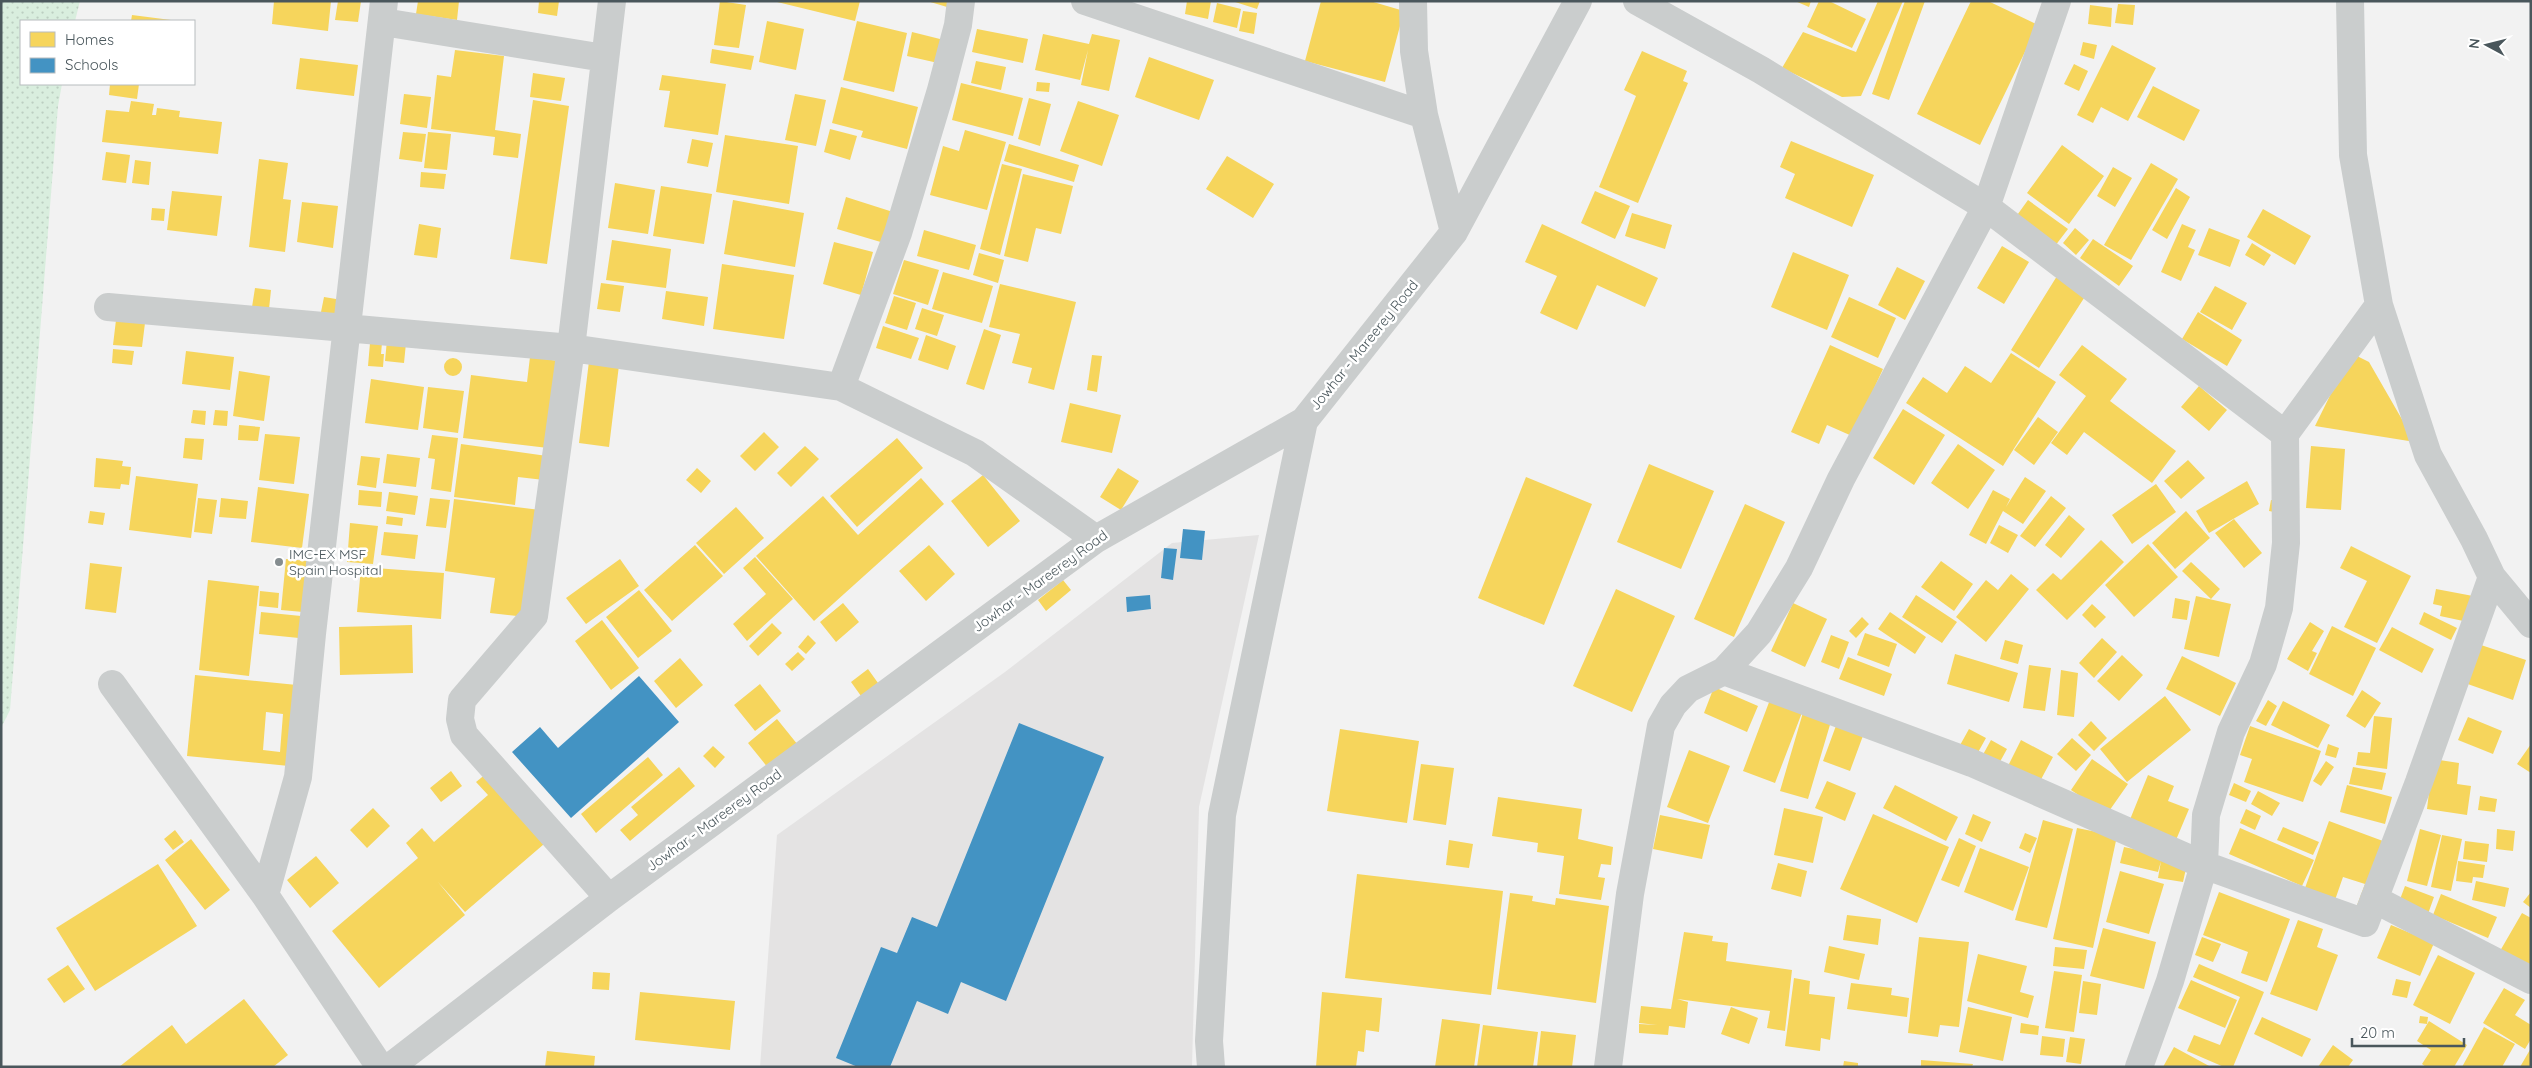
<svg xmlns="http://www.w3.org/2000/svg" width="2532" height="1068" font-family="Quicksand,sans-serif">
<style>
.education{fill:#e4e3e3}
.grass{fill:url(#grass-dots)}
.homes{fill:#f6d55c;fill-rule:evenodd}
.schools{fill:#4393c3}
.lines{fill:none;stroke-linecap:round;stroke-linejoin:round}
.minor{stroke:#cacdcd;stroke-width:28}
.poi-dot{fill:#858d90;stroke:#fff;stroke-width:2}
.labels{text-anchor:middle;stroke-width:5;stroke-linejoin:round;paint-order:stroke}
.street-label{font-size:14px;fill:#4a575c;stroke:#fff}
.poi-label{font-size:14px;fill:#4a575c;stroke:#fff;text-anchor:start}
</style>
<defs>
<pattern id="grass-dots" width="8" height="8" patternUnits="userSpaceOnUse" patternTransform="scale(1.25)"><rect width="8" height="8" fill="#d9eede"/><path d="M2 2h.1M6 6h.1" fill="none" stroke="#bccec1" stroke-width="1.8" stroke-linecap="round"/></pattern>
</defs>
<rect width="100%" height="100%" fill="#f2f2f2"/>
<path class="education" d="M1259 535 1199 807 1192 1067H760L777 835 1005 672 1172 543Z"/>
<path class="grass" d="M1 1H80L75 21H21V84H62L58 106 10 710 1 728Z"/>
<path class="homes" d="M274 1H331L328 31 272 24Z
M338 1H361L358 22 335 20Z
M418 1H459L457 20 416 14Z
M539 1H559L557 16 538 13Z
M720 1 746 5 739 48 714 45Z
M773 1H860L855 21Z
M927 1H948L947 7Z
M1187 1H1211L1208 19 1185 14Z
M1232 1H1260L1257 9Z
M1321 1H1370L1404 11 1385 82 1305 61Z
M1795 1H1811L1809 7Z
M1819 1H1829L1866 19 1852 48 1807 27Z
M1878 1H1903L1861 96 1842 97 1782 68 1803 32 1856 52Z
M1905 1H1925L1889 100 1872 94Z
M1971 1H1988L2038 25 1980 145 1917 114Z
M1217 3 1241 9 1237 28 1213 22Z
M2118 4 2135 5 2133 25 2115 23Z
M2090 5 2112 8 2111 27 2088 24Z
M1243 11 1257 13 1254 34 1239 31Z
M132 15 171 20V21H131Z
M767 21 804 29 796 70 759 62Z
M857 21 907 33 894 92 843 80Z
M977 29 1028 39 1023 63 972 52Z
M912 32 944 40 938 63 907 56Z
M1043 34 1089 44 1092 34 1120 40 1109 91 1081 85 1088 50 1080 80 1035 70Z
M2083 42 2097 45 2094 59 2080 55Z
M2112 45 2156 68 2128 121 2101 107 2093 123 2077 115Z
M712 49 754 56 751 70 710 63Z
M455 50 504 56 495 130 521 134 518 158 493 155 495 137 431 129 437 75 451 77Z
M1642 51 1687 71 1683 81 1688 83 1638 203 1599 187 1636 96 1624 90Z
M1149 57 1214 80 1199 120 1135 97Z
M300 58 358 65 354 96 296 89Z
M976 61 1006 67 1001 90 971 83Z
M2074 64 2088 71 2079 91 2064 84Z
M533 73 565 78 561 101 530 97Z
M662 75 726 84 718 135 664 127 670 91 659 90Z
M1037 82 1050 83 1049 92 1036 91Z
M961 83 1023 98 1013 136 952 120Z
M110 84H139L137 99 109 95Z
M2153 86 2200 110 2184 141 2137 117Z
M841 87 918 107 907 149 861 137 863 131 832 123Z
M404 94 431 97 427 128 400 124Z
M795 94 826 100 816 146 785 140Z
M1029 98 1051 104 1040 146 1018 139Z
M533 100 569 106 547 264 510 259Z
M131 101 154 104 152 115H156L157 108 180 111 179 117 222 122 218 154 102 142 106 110 129 112Z
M1078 101 1119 115 1102 166 1060 151Z
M830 129 857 136 850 160 824 152Z
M965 130 1006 142 987 210 930 195 943 146 959 151Z
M403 132 426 134 422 162 399 159Z
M428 132 451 134 447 170 424 168Z
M725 135 798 146 789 204 716 192Z
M692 139 713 143 708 167 687 163Z
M1791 141 1874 175 1852 227 1785 198 1795 174 1780 167Z
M1009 144 1079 165 1074 182 1004 161Z
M2062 145 2104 176 2069 224 2027 193Z
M106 152 130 155 126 183 102 180Z
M1227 156 1274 184 1253 218 1206 189Z
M259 159 288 163 283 199 291 200 285 252 249 247Z
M135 160 151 162 149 185 132 183Z
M2151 163 2178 179 2131 260 2104 245Z
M1002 164 1022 169 1000 255 980 249Z
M2113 167 2132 178 2115 207 2097 196Z
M421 172 446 174 444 189 420 187Z
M1023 174 1073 186 1061 234 1036 228 1028 262 1004 256Z
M615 183 655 190 648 234 608 228Z
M661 186 712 194 704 244 653 236Z
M2176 188 2190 197 2167 239 2152 230Z
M172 191 222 196 217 236 167 230Z
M1595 191 1630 206 1615 239 1581 223Z
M846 197 893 212 884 243 837 229Z
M733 200 804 213 795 267 724 254Z
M2028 200 2068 229 2055 246 2015 218Z
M302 202 338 206 333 248 297 242Z
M152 208 165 209 164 221 151 220Z
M2263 209 2311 236 2295 265 2247 237Z
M1632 213 1672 225 1665 249 1625 236Z
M419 224 441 228 437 258 414 255Z
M1542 224 1658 278 1645 307 1597 285 1577 330 1540 313 1557 276 1525 262Z
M2182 224 2196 230 2188 247 2195 250 2181 281 2161 272Z
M2075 228 2089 240 2076 255 2063 243Z
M2209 228 2240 240 2230 267 2198 255Z
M924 230 976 245 969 270 917 256Z
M2093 239 2133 266 2119 286 2080 258Z
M612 240 671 249 666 288 606 280Z
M834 242 873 252 861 295 823 284Z
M2252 243 2271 255 2264 266 2245 255Z
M2002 246 2029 262 2004 304 1977 288Z
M1793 252 1849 275 1827 330 1771 307Z
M979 253 1004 260 998 283 973 275Z
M904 260 939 270 928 305 893 294Z
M722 264 794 275 784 339 713 329Z
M1897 267 1925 281 1905 320 1878 305Z
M943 272 993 286 982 323 932 309Z
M2057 276 2086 295 2039 368 2011 350Z
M601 283 624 286 620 312 597 309Z
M1000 284 1076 302 1054 390 1028 383 1032 368 1012 363 1020 334 989 327Z
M2215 286 2247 303 2232 330 2200 312Z
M255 288 271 290 269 309 252 307Z
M666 291 708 297 704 326 662 319Z
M894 296 916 303 907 330 885 323Z
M324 297 342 300 340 315 321 312Z
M1849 297 1896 318 1878 358 1831 337Z
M922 308 944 315 937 336 915 329Z
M2198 312 2242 340 2227 366 2182 339Z
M116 320 145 323 142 347 113 345Z
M883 326 919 338 911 359 876 348Z
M984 329 1001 335 984 390 966 384Z
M926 335 956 346 948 370 918 360Z
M387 340 406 343 404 363 385 361Z
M370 343H382L381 354H384L383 367 368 366Z
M1830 345 1883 369 1852 436 1827 425 1819 444 1791 432Z
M2082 345 2127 379 2110 401 2176 451 2152 483 2084 432 2067 455 2051 443 2086 396 2059 375Z
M113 349 134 351 132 365 112 363Z
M186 351 234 357 230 390 182 384Z
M590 353 620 357 609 447 579 443Z
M2011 353 2056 382 2003 466 1906 403 1923 377 1947 393 1965 366 1991 383Z
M2351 353 2369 362 2415 442 2315 426Z
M1092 355 1102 356 1097 392 1087 390Z
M530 357 559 361 548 448 463 438 471 375 527 382Z
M444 367a9 9 0 1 1 18 0a9 9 0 1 1-18 0Z
M239 371 270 376 264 421 233 416Z
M371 379 424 387 418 430 365 423Z
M2199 386 2227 410 2209 431 2181 407Z
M428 387 464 391 458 433 423 428Z
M1070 403 1121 415 1112 453 1061 442Z
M1903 409 1945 435 1914 485 1873 458Z
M193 410 206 411 205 425 191 423Z
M215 410 228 411 227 426 213 425Z
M2038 417 2058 432 2034 465 2014 450Z
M239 425 260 427 258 441 238 440Z
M764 432 779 447 755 471 740 456Z
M265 434 300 437 294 484 259 480Z
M432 435 458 438 451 492 431 489 435 459 428 458Z
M185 438 204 439 202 460 183 458Z
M897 438 923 468 857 527 830 496Z
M461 444 547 456 544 480 518 477 515 505 454 497Z
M1958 444 1995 470 1968 509 1931 483Z
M805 446 819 459 791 487 777 473Z
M2311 446 2345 449 2341 510 2306 508Z
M387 454 420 458 416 487 383 483Z
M361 456 380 458 376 488 357 485Z
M96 458 123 461 122 466 131 467 129 485 121 484 120 489 94 487Z
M2188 460 2205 478 2181 499 2164 481Z
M1649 464 1714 491 1681 569 1617 542Z
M697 468 711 481 701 493 686 480Z
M1118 468 1139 481 1121 510 1100 497Z
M983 475 1020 521 988 547 951 501Z
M136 476 198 484 191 538 129 530Z
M1526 477 1592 504 1544 625 1478 598Z
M2025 477 2046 491 2023 524 2003 511 1986 544 1969 535 1993 490 2010 499 2006 507Z
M921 478 944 504 814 621 756 556 823 496 858 535Z
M2247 481 2259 504 2209 533 2196 511Z
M2156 484 2176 512 2132 544 2112 515Z
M258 487 309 494 302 548 251 542Z
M359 490 382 492 381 507 358 505Z
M389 492 418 496 415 515 386 511Z
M2051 496 2066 508 2035 547 2020 536Z
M198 498 217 500 212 534 194 532Z
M221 498 248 501 246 519 219 517Z
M430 498 450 500 446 528 426 526Z
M454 499 540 510 526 617 490 613 495 578 445 571Z
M2271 500 2281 501 2279 513 2269 511Z
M1745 504 1785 522 1734 637 1694 619Z
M736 507 764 538 724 574 696 543Z
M90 511 105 513 103 525 88 523Z
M2186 511 2210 538 2175 569 2152 543Z
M2069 515 2085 529 2061 558 2045 545Z
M387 516 403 518 402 526 386 524Z
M2234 519 2262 553 2244 568 2215 533Z
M350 523 378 526 373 564 347 562Z
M1999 525 2018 535 2008 553 1990 543Z
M384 532 418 535 415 559 381 555Z
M2101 540 2124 562 2067 620 2036 590 2053 573 2061 580Z
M2148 544 2178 577 2134 617 2105 585Z
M695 545 723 576 672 621 644 590Z
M929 545 955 574 926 601 899 571Z
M2351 546 2411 576 2377 643 2344 627 2367 581 2340 568Z
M755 557 793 599 747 641 733 624 766 594 743 568Z
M286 559 308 561 303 612 281 610Z
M620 559 639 586 586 624 566 598Z
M1941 561 1973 584 1954 611 1921 587Z
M2191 562 2220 589 2211 599 2182 571Z
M90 563 122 567 116 613 85 609Z
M361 567 444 573 441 619 357 612Z
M2011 574 2029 589 1986 642 1956 617 1986 580 1998 590Z
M208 580 259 586 249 676 199 670Z
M1063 580 1071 590 1046 611 1038 600Z
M1616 589 1675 616 1632 712 1573 686Z
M2436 589 2473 596 2468 622 2440 616 2442 606 2433 604Z
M639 590 672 631 638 658 606 617Z
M260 591 279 593 278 608 259 606Z
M1916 595 1957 622 1942 643 1902 617Z
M2196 596 2231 604 2219 657 2184 649Z
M2175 598 2190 601 2187 620 2172 618Z
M843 603 859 622 836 642 820 622Z
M1793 603 1827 619 1805 667 1771 651Z
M2092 604 2106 617 2095 628 2082 615Z
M261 612 301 616 299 638 259 634Z
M1890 612 1926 637 1915 654 1878 629Z
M2424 612 2457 628 2451 640 2419 624Z
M1862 617 1869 624 1856 638 1849 631Z
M602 620 639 668 611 690 575 641Z
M2310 622 2324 631 2312 651 2317 653 2308 671 2287 659Z
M772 623 782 633 758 656 749 646Z
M412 625 413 673 340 675 339 627Z
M2332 626 2376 648 2353 696 2309 674Z
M2392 627 2434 649 2422 673 2379 650Z
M1865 633 1897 644 1889 667 1857 655Z
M808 635 816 643 806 654 798 647Z
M1831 635 1849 642 1839 669 1821 662Z
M2102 638 2117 652 2094 678 2079 663Z
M2005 640 2023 645 2018 664 2000 659Z
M2475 643 2526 660 2513 700 2462 682Z
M798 652 805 659 792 671 785 664Z
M1955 654 2018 673 2009 702 1947 684Z
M2122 655 2143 675 2119 701 2097 681Z
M2182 656 2236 683 2220 716 2166 689Z
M1848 657 1892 674 1884 696 1839 679Z
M680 658 703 685 676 708 654 681Z
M2029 665 2051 668 2045 711 2023 708Z
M868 669 883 690 866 703 851 682Z
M2061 670 2078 673 2074 717 2057 715Z
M195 675 297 685 289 766 187 756ZM266 712 283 714 280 752 263 750Z
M760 684 781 711 755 731 734 705Z
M1714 687 1758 706 1747 732 1704 713Z
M2362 690 2381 703 2365 728 2346 716Z
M2165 696 2191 730 2127 782 2100 749Z
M1771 697 1803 710 1775 783 1743 771Z
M2268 700 2277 706 2266 726 2256 721Z
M2283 701 2330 725 2318 748 2271 725Z
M1804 709 1832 718 1808 799 1780 791Z
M2374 716 2392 718 2387 769 2356 765 2358 752 2370 753Z
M2468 717 2502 731 2493 754 2458 740Z
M777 719 802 750 773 774 748 743Z
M2091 721 2107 738 2094 751 2078 735Z
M1837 723 1864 733 1850 771 1823 761Z
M2250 726 2321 751 2303 802 2244 782 2252 759 2240 755Z
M1340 729 1419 741 1407 823 1327 811Z
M1969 729 1986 738 1976 756 1959 747Z
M2072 738 2091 755 2076 771 2057 754Z
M1991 740 2007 749 1996 769 1980 760Z
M2021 740 2053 757 2038 785 2007 768Z
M2328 744 2339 748 2336 758 2325 755Z
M2531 744V773L2517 764Z
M713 746 725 757 715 768 703 756Z
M1689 750 1730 766 1708 823 1667 807Z
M648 757 663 775 596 833 581 814Z
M2092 759 2128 784 2107 814 2071 790Z
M2433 759 2459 763 2457 784 2471 786 2467 815 2427 809Z
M2326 761 2334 767 2321 786 2313 781Z
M1421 764 1454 768 1446 825 1413 820Z
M679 767 695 786 630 841 620 830 638 815 631 807Z
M2353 767 2386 773 2382 790 2349 784Z
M492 769 551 838 465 912 438 882 465 915 379 988 332 931 418 858 406 843 422 828 434 842 488 795 476 782Z
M451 771 462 786 441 802 430 788Z
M2148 775 2174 786 2168 801 2189 809 2176 840 2129 822Z
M1827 781 1856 793 1845 821 1815 808Z
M2234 783 2251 791 2246 802 2229 795Z
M1895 785 1958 817 1946 841 1883 808Z
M2347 785 2392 797 2385 824 2340 812Z
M2258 791 2280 803 2272 816 2251 804Z
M2480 796 2497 799 2495 812 2478 810Z
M1498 797 1582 809 1578 839 1613 847 1611 865 1601 864 1598 877 1605 878 1601 900 1559 894 1564 856 1537 852 1538 843 1492 836Z
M373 808 390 826 367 848 350 830Z
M1784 808 1823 817 1813 863 1774 855Z
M2246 809 2261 816 2255 830 2240 823Z
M1873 814 1949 847 1917 923 1840 889Z
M1973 814 1991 822 1982 842 1965 834Z
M1660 815 1710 825 1702 859 1653 849Z
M2043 820 2073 829 2047 928 2015 920Z
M2329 821 2391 844 2356 908 2365 884 2343 877 2335 900 2305 888Z
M2283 827 2319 842 2313 855 2277 840Z
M2077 828 2117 836 2093 948 2053 939Z
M2240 828 2314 860 2302 886 2229 854Z
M2420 829 2441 835 2427 886 2407 881Z
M2497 829 2515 831 2513 851 2496 849Z
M175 830 184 842 173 850 164 839Z
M2025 833 2037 838 2030 853 2019 848Z
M2442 835 2462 839 2451 891 2431 887Z
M1959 838 1976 846 1959 887 1941 880Z
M191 839 230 890 205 910 165 860Z
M1449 840 1473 844 1469 868 1446 865Z
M2465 841 2489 844 2487 862 2463 859Z
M2124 847 2162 855 2187 864 2183 882 2158 878 2161 861 2158 872 2120 863Z
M1980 848 2029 867 2013 911 1964 892Z
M316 856 339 883 310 908 287 880Z
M2458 861 2485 865 2483 878 2473 877 2472 883 2456 881Z
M1778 863 1807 871 1801 897 1771 889Z
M158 864 197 926 95 991 56 928Z
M2120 871 2164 884 2149 934 2106 922Z
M1357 874 1503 891 1491 995 1345 978Z
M2476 881 2509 888 2505 907 2472 900Z
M2405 886 2434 897 2428 914 2399 902Z
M2219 892 2290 919 2267 982 2241 973 2248 952 2203 935Z
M2531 892V908L2523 902Z
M1510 893 1533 896 1532 901 1555 905 1556 898 1609 906 1596 1003 1497 989Z
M2441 894 2497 917 2488 938 2433 915Z
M2522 913 2531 918V969L2500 951Z
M1847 915 1881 919 1878 945 1843 940Z
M2298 920 2323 929 2317 947 2338 955 2317 1011 2270 994Z
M2391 925 2434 943 2420 976 2377 958Z
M2103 928 2156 942 2144 989 2090 976Z
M1684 932 1713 936 1712 941 1728 943 1726 961 1792 970 1785 1031 1767 1028 1770 1011 1677 999 1688 1002 1685 1028 1669 1026 1668 1035 1639 1033V1024L1657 1025 1639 1023 1641 1006 1671 1009Z
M1919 937 1969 942 1959 1027 1940 1025 1938 1037 1908 1033Z
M2202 937 2221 944 2213 962 2195 955Z
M1829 946 1865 954 1859 980 1824 972Z
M2055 947 2087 950 2084 969 2053 966Z
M1978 954 2027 966 2020 992 2034 996 2028 1018 1967 1001Z
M2438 955 2475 973 2450 1024 2413 1005Z
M2199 964 2264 992 2233 1067H2224L2187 1051 2194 1035 2220 1045 2240 997 2193 977Z
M68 965 85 989 64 1003 47 979Z
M2054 971 2082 975 2074 1032 2045 1028Z
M593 972 610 973 609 990 592 989Z
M1794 978 1810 981 1809 994 1835 997 1830 1040 1821 1038 1820 1051 1785 1046Z
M2396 979 2411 982 2407 998 2392 995Z
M2191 980 2237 1000 2225 1028 2178 1008Z
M2083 981 2101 984 2097 1015 2079 1013Z
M1851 983 1892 988 1891 995 1909 998 1907 1017 1847 1009Z
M2504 988 2525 1000 2515 1015 2531 1025V1039L2525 1049 2483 1023Z
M640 992 735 1001 730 1050 635 1040Z
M1322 992 1382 998 1379 1032 1366 1030 1364 1052 1358 1051 1356 1067H1316Z
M244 999 288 1055 273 1067H119L172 1025 186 1044Z
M1731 1007 1758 1018 1749 1044 1721 1034Z
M1968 1007 2012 1017 2003 1061 1959 1052Z
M2420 1016 2428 1017 2427 1024 2419 1023Z
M2262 1017 2311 1039 2302 1057 2254 1034Z
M1442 1019 1480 1024 1474 1067H1435Z
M2429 1021 2467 1045 2454 1067H2426L2422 1064 2431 1050 2417 1041Z
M2021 1023 2039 1026 2038 1035 2020 1033Z
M1483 1025 1538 1032 1533 1067H1477Z
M2484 1027 2515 1044 2502 1067H2462Z
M1541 1031 1576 1035 1572 1067H1537Z
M2042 1036 2065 1039 2063 1057 2040 1055Z
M2070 1037 2085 1039 2081 1064 2066 1062Z
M2333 1045 2353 1060 2348 1067H2318Z
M2174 1047 2211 1067H2163Z
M2531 1048V1067H2520Z
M547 1051 595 1056 594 1067H545Z
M1921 1060 1973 1064 1972 1067H1921Z
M1844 1061 1858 1063V1067H1843Z"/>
<path class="schools" d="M1183 529 1205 531 1202 560 1180 558Z
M1164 548 1177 549 1173 580 1161 578Z
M1150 595 1151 609 1127 612 1126 597Z
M639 676 679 722 571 818 512 752 540 727 558 748Z
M1019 723 1104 757 1006 1001 961 982 948 1014 917 1001 890 1067H858L836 1058 881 947 897 953 912 917 937 927Z"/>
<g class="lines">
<path class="minor" d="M1085 1 1424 115
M1413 1 1414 51 1424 115 1454 232
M1637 1 1761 70 1986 207 2285 434
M2350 1 2353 155 2379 305 2428 455 2474 539 2492 577 2531 624
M383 22 604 58
M108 307 571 348 841 387 975 453 1096 539
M841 387 898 233 941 90 958 25 961 1
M1724 671 1972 763 2204 865 2365 923 2419 782 2492 577
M112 684 265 895 380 1067
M265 895 298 777 312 634 384 1
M609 898 464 735 460 719 462 700 534 616 571 348 612 1
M2374 899 2531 980
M390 1067 609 898 1096 539 1304 421 1454 232 1578 1
M1211 1067 1209 1041 1222 815 1304 421
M1608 1067 1630 894 1661 726 1673 705 1688 689 1724 671 1759 633 1799 568 1841 479 1986 207 2057 1
M2139 1067 2170 981 2204 865 2206 815 2231 732 2263 664 2279 608 2286 543 2285 434 2379 305"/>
</g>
<circle class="poi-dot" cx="279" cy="562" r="5"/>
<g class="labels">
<g class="street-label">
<text transform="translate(1364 345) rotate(-51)" y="5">Jowhar - Mareerey Road</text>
<text transform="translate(1040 581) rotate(-36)" y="5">Jowhar - Mareerey Road</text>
<text transform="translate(714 820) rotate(-36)" y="5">Jowhar - Mareerey Road</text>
</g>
<g class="poi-label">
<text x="289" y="559">IMC-EX MSF<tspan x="289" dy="16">Spain Hospital</tspan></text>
</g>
</g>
<rect width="2532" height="1068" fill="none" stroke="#4a575c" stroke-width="5"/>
<rect x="20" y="20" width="175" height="65" fill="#ffffff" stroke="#b7bcbe"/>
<rect x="30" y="32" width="25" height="15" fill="#f6d55c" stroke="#b7bcbe"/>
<text x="65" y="45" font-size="15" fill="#4a575c">Homes</text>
<rect x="30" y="58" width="25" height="15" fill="#4393c3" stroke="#b7bcbe"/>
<text x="65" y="70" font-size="15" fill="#4a575c">Schools</text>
<g transform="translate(2487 45) rotate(277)" stroke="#ffffff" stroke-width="4" paint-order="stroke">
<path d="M0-4L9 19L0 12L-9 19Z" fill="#4a575c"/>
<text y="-8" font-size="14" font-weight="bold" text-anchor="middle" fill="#4a575c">N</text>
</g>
<path d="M2352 1038v8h112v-8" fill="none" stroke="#4a575c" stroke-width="2.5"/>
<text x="2360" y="1038" font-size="15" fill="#4a575c" stroke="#ffffff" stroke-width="4" paint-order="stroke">20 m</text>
</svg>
